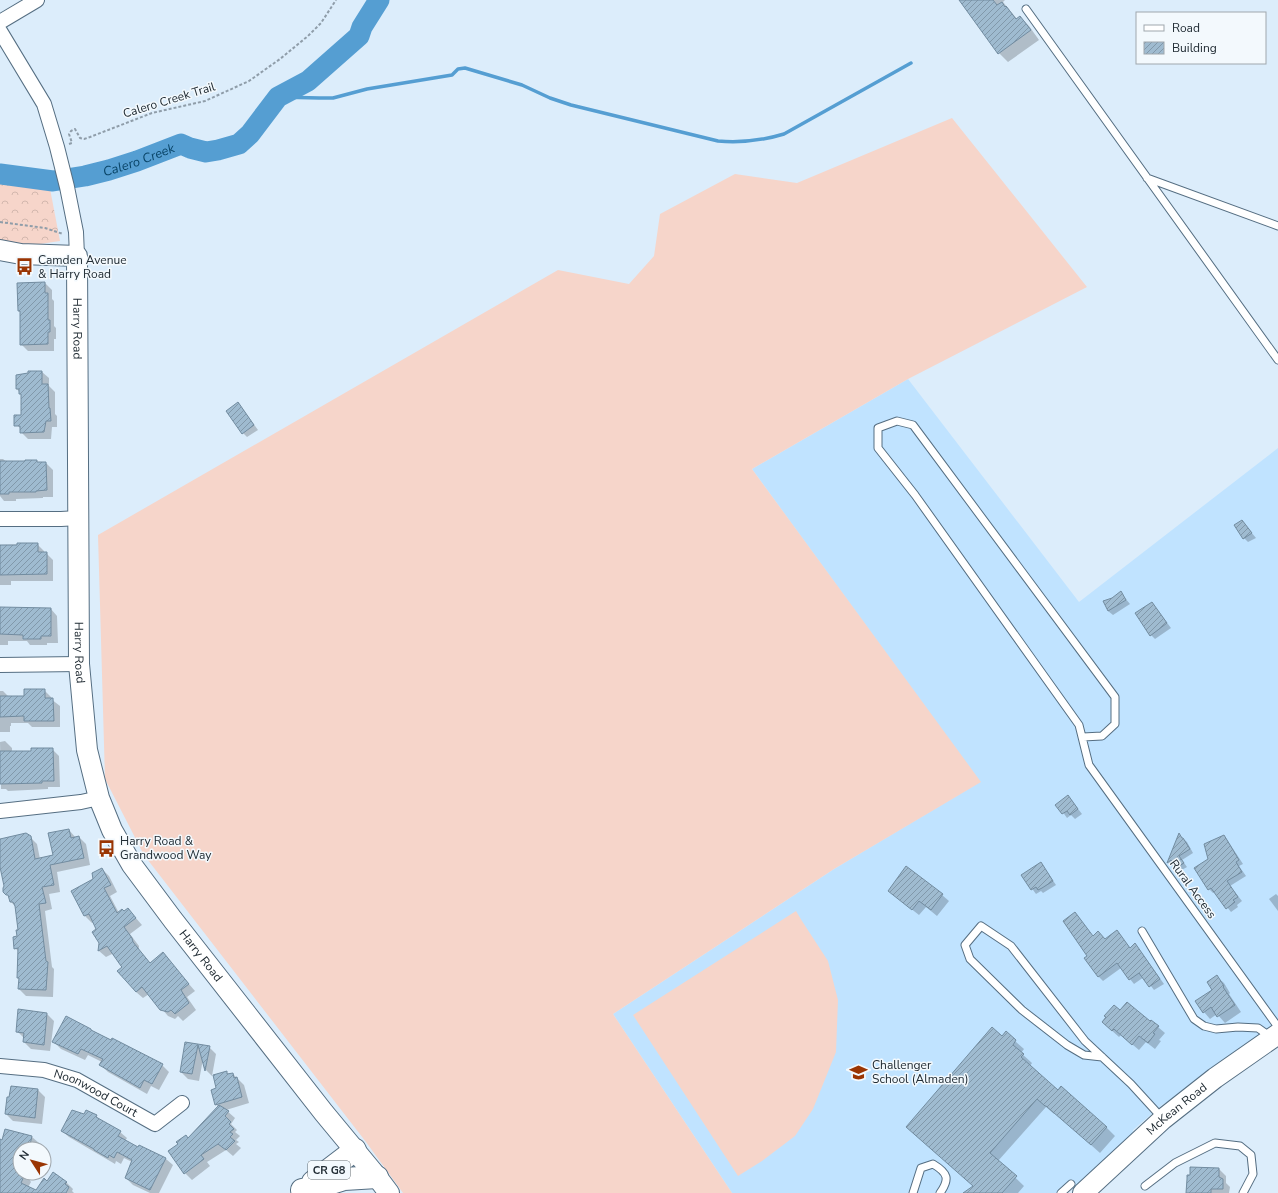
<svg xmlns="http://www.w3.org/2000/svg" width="1278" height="1193" font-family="'Nunito Sans',sans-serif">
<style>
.built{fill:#c0e3ff}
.grass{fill:#f6d5ca}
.forest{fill:url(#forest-crowns)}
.shadow{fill:#0003}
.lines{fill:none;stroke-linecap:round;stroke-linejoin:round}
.stream{stroke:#559ed2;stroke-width:3.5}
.river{stroke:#559ed2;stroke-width:21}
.building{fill:url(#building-hatch);stroke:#728ca0}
.lane-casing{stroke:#556e82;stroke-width:9}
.street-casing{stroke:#556e82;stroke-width:16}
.secondary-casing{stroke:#556e82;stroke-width:22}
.primary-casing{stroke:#556e82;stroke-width:24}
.path{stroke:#8f9da9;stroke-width:2;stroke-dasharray:3 2;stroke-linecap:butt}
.lane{stroke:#fff;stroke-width:7}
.street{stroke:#fff;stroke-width:14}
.secondary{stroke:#fff;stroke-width:20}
.primary{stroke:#fff;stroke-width:22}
.labels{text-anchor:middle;stroke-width:3;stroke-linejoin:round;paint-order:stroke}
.shield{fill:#f3f9fd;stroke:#606a70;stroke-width:1}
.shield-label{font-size:11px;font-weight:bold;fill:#212c34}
.street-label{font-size:12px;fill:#212c34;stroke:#f3f9fd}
.poi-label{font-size:12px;fill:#212c34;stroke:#f3f9fd;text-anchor:start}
.water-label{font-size:13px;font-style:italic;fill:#094467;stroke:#f3f9fd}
</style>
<defs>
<pattern id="forest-crowns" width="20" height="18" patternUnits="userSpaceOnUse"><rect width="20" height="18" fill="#f6d5ca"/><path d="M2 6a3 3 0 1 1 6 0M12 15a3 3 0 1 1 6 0" fill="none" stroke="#d3b7ae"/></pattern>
<pattern id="building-hatch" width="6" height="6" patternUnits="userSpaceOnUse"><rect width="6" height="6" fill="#9fbbd0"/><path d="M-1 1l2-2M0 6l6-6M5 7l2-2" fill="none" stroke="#8198aa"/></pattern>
</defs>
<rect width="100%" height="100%" fill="#dcedfb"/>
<path class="built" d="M908 379 1079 602 1278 448V1033L1264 1043 1162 1105 1133 1130 1132 1136 1067 1193H732L613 1014 834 869 980 782 752 469Z"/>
<path class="grass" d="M952 118 1087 287 908 379 752 469 981 782 834 869 613 1014 732 1193H403L366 1142 144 855 105 779 98 535 558 270 629 284 654 256 660 214 735 174 797 183Z
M796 911 802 921 828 961 838 1000 836 1052 813 1109 795 1136 762 1161 738 1176 633 1015Z"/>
<path class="forest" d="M47 173 60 241 0 250V177Z"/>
<path class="shadow" d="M962 0H1005L1003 2 1008 8 1017 19 1020 17 1029 26 1039 40 1008 62 999 53Z
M45 283 52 290V299L54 301V326L56 328V339H54V351H28L21 344V313L19 311 18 284Z
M42 372 49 378V386L55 392V414L57 416V427H52L51 439H28L21 432V429L18 426 22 416V396L17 389Z
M242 408 258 430 247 437 243 433Z
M0 459H3L7 462 36 461 38 463H46L53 470V497H43V498L16 499V501H4L0 496Z
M1242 521 1256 538 1248 542 1244 538Z
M37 544 44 551V553H46L53 560V581H11V585H0V545Z
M1120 592 1130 604 1113 615 1108 611 1105 602 1113 598Z
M1152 603 1171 628 1155 639 1151 635Z
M0 609H51L57 616 58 643H47V645H30L27 641H8V645H0Z
M44 690 51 697V699L60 706V727H32L28 723H11V726H10V732H0V691H3L9 697H25Z
M5 741 12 748V752H32L52 749 59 756 60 787H48V789L8 791 6 789H1L0 742Z
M1072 801 1082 814 1075 819 1071 815 1067 818 1057 804Z
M69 830 76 838 79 837 86 844 90 865 57 872 60 892 49 894 52 909 45 911 52 967 54 969 53 997 26 996 19 989 20 979 18 978 19 952 15 948 19 930 17 908 11 902 10 897 4 892 5 886 0 862V840L30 837 37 844 40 859 54 855Z
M1179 835 1187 842 1193 853 1182 860 1187 867 1180 871 1175 864 1171 866 1168 863Z
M1224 837 1228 841 1243 864 1239 866 1246 876 1230 886 1242 901 1237 905 1238 907 1231 912 1215 892 1213 893 1209 889V859Z
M1041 863 1056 885 1043 893 1041 891 1036 894 1022 875Z
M102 869 109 876 117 892 110 896 119 913H124L128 909 142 925 130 934 139 946V950L151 964 163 954 195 991 187 997 196 1010 183 1021 178 1016 175 1019 168 1016 149 994 143 998 136 992 114 953 106 957 99 951 100 942 98 929 94 922 92 923 85 916 72 891 94 879Z
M1276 894 1278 896V911L1269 899Z
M942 895 949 901 937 916 926 907 919 915 896 897Z
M1117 932 1130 948 1139 949 1164 984 1154 990 1144 977 1134 984 1121 968 1103 981 1099 977 1086 958 1089 956 1093 936 1105 940Z
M1217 977 1224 983 1230 993 1229 994 1241 1012 1225 1023 1217 1014 1210 1019 1204 1012 1213 990Z
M47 1014 54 1021 50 1051 31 1049 24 1042V1038L17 1031Z
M1151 1021 1165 1033 1159 1040 1161 1041 1155 1049 1146 1042 1139 1050 1121 1035 1119 1037 1110 1029 1150 1022Z
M91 1030 162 1065 169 1072 159 1090 151 1086 147 1094 108 1072 101 1065 102 1062 88 1055 85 1060 61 1049 54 1042Z
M1006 1033 1024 1049 1021 1053 1032 1063 1030 1066 1058 1091 1106 1127 1115 1136 1100 1153 1055 1113 1054 1114 1046 1107 998 1161 1024 1186 1018 1193H996L965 1166 1002 1037Z
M186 1043 209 1047 216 1054 212 1076 206 1070 203 1059 199 1081 188 1079 181 1072Z
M226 1072 229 1075 233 1074 244 1085 249 1103 226 1110 235 1118 231 1124 237 1130 235 1132 240 1136 236 1140 239 1142 236 1144 241 1148 233 1156 226 1150 207 1162 210 1166 192 1180 185 1173 189 1139 218 1107 216 1104 217 1089Z
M11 1087 38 1090 45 1097 42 1124 13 1121 6 1114Z
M84 1116H96L101 1121 120 1132 127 1138 125 1141 139 1149 140 1146 166 1159 173 1165 159 1193H150L133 1185 126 1178 132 1162 124 1158 121 1164 116 1161 115 1164 69 1137 62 1131Z
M32 1137 39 1143 37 1149H20V1173H31L29 1179 31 1182 25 1193H0V1143Z
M1219 1169 1226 1176V1183L1230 1187 1229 1193H1187Z
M48 1182H66L73 1189 72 1191 74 1193H35Z"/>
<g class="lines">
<path class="stream" d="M278 97 319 98H333L367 89 452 75 458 69 465 68 522 85 550 98 571 105 718 141C742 143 761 141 784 134L911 63"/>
<path class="river" id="s1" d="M0 174 53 181 85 176 109 170 137 161 181 144 190 148 206 152 218 150 239 144 250 134 278 97 308 81 359 36 362 27 379 0"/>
</g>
<path class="building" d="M959 0H993L997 5 1002 2 1005 7 1006 6 1016 19 1020 16 1031 30 998 54Z
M45 282V293H48V320H50V332H48V344L20 345V311H18L17 283Z
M28 371H42V384H48L49 408H50L51 421H46L44 432 20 433V426H14V415H21V394H19V389H16V375L28 373Z
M238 402 254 425 242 434 226 411Z
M25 460H37V462H46L47 490 36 491V492H9V494H0V461H25Z
M1242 520 1252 533 1243 539 1234 525Z
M17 543H38V552H47V574L0 575V545H17Z
M1121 591 1126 600 1108 611 1103 601 1112 598Z
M1152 602 1167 623 1150 636 1135 613Z
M0 607 51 608V636H41V639H23V635L0 634Z
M24 689H45V698H53L54 721H24V716L0 717V696H24Z
M31 748H53L54 781H42V783L0 784V751H31Z
M1068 795 1078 809 1070 815 1067 811 1062 814 1055 805Z
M69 829 71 838 79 836 84 858 50 865 54 885 42 887 46 903 39 904 46 961 48 962 46 990 18 989 19 978H17L18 948 14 949 13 937 17 936 16 930H18L15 906 13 902H10L8 895H6L3 892V888L4 886 0 867V839L26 833 31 836 35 859 53 855 48 833Z
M1179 833 1182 838H1183L1190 849 1179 856 1184 863 1176 868 1171 860 1167 863Z
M1224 835 1239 860 1236 862 1242 872 1227 881 1238 897 1233 900 1235 902 1226 909 1211 888 1208 890 1194 868 1208 859 1204 844Z
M1041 862 1053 881 1042 888 1038 890 1036 887 1031 890 1021 875Z
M906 866 943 894 931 910 919 901 912 910 888 891Z
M102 868 111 885 104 888 117 913 122 909 124 911 128 908 136 918 124 927 132 938 133 942 150 963 163 952 189 984 181 990 189 1003 175 1014 171 1010 168 1012 160 1010 142 987 136 992 117 971 122 967 121 966 107 946 98 951 99 943 92 932 96 929 89 914 84 916 71 891 93 879 92 873Z
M1075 912 1093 936 1098 931 1105 939 1117 930 1130 948 1135 943 1160 979 1149 987 1139 973 1129 980 1117 963 1098 977 1084 958 1087 956 1063 921Z
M1217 975 1224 986 1223 987 1235 1005 1217 1017 1211 1007 1203 1013 1195 1001 1212 990 1207 982Z
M1127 1002 1150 1021 1151 1020 1159 1026 1153 1033 1155 1034 1148 1043 1139 1036 1132 1045 1114 1029 1112 1031 1102 1022 1106 1017 1104 1016 1114 1005 1120 1010Z
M18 1009 47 1013 44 1045 23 1042 24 1033 16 1032Z
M66 1016 91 1029V1030L111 1040 112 1038 163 1064 152 1084 144 1080 140 1088 99 1065 103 1059 81 1049 78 1054 52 1042Z
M992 1027 1002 1036 1006 1031 1016 1040 1013 1045 1024 1054 1021 1057 1058 1090 1061 1086 1107 1127 1091 1145 1046 1106H1045L1037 1099 990 1153 1017 1176 1002 1193H963L973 1186 906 1127Z
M185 1042 210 1046 205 1071 198 1045 192 1074 180 1072Z
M227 1071V1074L233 1073 234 1078 237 1077 242 1097 215 1105 211 1090 216 1088 213 1075Z
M11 1086 38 1089 35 1118 5 1114 7 1097H9Z
M219 1105 229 1111 225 1116 231 1122 229 1124 234 1129 230 1132 233 1134 230 1137 235 1141 226 1150 218 1144 201 1155 204 1159 184 1174 168 1151 178 1144 176 1142 186 1135 188 1138Z
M72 1110 84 1114 86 1110 97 1115 96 1117 121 1131 118 1136 138 1147 139 1145 166 1158 150 1190 125 1178 132 1160 117 1152 114 1158 109 1155 108 1158 94 1150V1149L61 1131Z
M5 1129 32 1136 29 1149H20V1173L25 1174 21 1183 36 1190 44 1178 47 1181 53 1172 67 1182 65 1184 69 1187 66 1193H0V1139L2 1140Z
M1190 1167 1219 1168V1177L1223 1179V1189H1211V1193H1186L1187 1179V1175H1190Z"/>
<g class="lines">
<defs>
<path id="lane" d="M1026 9 1278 360
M1147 178 1278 226
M1083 737 1102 736 1115 724V697L913 425 897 421 878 428V448L915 495 1079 725 1089 765 1278 1027
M1142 931 1194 1019 1204 1026 1216 1029 1238 1027 1258 1028 1271 1037
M1102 1057 1084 1055 1067 1045 1022 1010 970 959 965 945 981 926 1011 946 1085 1041 1131 1084 1163 1119
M1145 1186 1175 1163 1215 1143 1240 1146 1251 1155 1253 1174 1243 1193
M913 1193 921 1168 933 1164C948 1173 950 1179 940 1193
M1061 1193 1071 1184"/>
<g id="street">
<path d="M0 22 37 0"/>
<path d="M0 31 44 104 57 147 67 187 76 232 77 256"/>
<path d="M0 519H61L78 518"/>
<path d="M0 665 79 664"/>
<path d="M0 811 81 802 99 798"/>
<path id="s2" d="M0 1066 44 1070 77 1080 155 1124 182 1103"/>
</g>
<g id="secondary">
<path id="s3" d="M0 250 21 254 77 256 79 664 87 750 99 798 112 830 132 865 173 920 324 1113 377 1177 389 1193"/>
<path id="s4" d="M1083 1193 1163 1119 1215 1078 1278 1034"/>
</g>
<path id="primary" d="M313 1182 355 1150
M302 1190 322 1186 344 1179 377 1177"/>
</defs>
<use href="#lane" class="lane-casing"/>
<use href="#street" class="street-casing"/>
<use href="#secondary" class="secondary-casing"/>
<use href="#primary" class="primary-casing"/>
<path class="path" d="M69 144 72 143 69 134 71 131 75 129 80 138 84 139 90 137 152 113 205 101 249 81 280 59 308 36 321 23 336 0
M0 222 45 228 63 234"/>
<use href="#lane" class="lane"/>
<use href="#street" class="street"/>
<use href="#secondary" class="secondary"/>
<use href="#primary" class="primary"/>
</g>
<defs>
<symbol id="bus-bare" viewBox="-9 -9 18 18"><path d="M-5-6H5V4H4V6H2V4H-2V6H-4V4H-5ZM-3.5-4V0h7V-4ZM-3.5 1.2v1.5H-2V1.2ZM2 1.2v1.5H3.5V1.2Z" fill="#9a3503" stroke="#f3f9fd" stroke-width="2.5" paint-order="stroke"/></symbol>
<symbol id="school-bare" viewBox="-9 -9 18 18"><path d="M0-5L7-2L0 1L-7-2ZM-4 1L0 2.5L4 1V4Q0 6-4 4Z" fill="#9a3503" stroke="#f3f9fd" stroke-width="2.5" paint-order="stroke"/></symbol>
</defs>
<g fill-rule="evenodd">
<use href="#bus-bare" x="12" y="254" width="25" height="25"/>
<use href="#bus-bare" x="94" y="836" width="25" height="25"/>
<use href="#school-bare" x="846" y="1060" width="25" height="25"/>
</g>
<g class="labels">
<rect class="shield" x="308" y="1161" width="42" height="18" rx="3"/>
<g class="shield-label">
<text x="329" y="1174">CR G8</text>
</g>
<g class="street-label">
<text transform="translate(169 100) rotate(-17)" y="4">Calero Creek Trail</text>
<text dy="4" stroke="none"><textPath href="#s3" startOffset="150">Harry Road</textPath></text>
<text dy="4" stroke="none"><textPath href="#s3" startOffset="474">Harry Road</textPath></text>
<text transform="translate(1193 889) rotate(54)" y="4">Rural Access</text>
<text dy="4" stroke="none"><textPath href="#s3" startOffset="810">Harry Road</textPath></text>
<text dy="4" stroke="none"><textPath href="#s2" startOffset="101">Noonwood Court</textPath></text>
<text dy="4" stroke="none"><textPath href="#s4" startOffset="126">McKean Road</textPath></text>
</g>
<g class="poi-label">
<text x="38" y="264">Camden Avenue<tspan x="38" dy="14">&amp; Harry Road</tspan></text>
<text x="120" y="845">Harry Road &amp;<tspan x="120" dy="14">Grandwood Way</tspan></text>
<text x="872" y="1069">Challenger<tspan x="872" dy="14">School (Almaden)</tspan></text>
</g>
<g class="water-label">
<text dy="5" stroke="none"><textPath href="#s1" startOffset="142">Calero Creek</textPath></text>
</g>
</g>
<rect x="1136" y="12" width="130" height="52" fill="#f3f9fd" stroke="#9fa7ad"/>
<rect x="1144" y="25" width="20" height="6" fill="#ffffff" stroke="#9fa7ad"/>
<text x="1172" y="32" font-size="12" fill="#212c34">Road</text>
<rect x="1144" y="42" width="20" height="12" fill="url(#building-hatch)" stroke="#9fa7ad"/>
<text x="1172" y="52" font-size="12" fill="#212c34">Building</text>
<g transform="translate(32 1161) rotate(306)"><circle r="19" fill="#f3f9fd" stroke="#9fa7ad"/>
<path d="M0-3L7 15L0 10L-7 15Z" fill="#9a3503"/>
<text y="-6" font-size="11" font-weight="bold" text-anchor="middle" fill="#212c34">N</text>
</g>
</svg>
